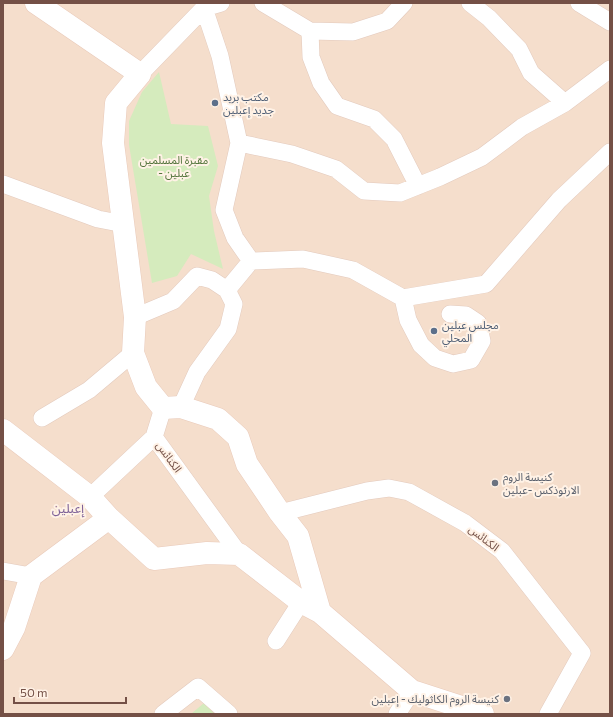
<svg xmlns="http://www.w3.org/2000/svg" width="613" height="717" font-family="Commissioner,'Noto Sans Arabic',sans-serif">
<style>
.residential{fill:#f5decc}
.green{fill:#d5ebbd}
.lines{fill:none;stroke-linecap:round;stroke-linejoin:round}
.street-casing{stroke:#e3cabd;stroke-width:18}
.secondary-casing{stroke:#e9caba;stroke-width:23}
.street{stroke:#fff;stroke-width:17}
.secondary{stroke:#fff;stroke-width:22}
.service-dot{fill:#5c6f8a;stroke:#fff2e6;stroke-width:1.5}
.worship-dot{fill:#6b7280;stroke:#fff2e6;stroke-width:1.5}
.labels{text-anchor:middle;stroke-width:4;stroke-linejoin:round;paint-order:stroke}
.service-label{font-size:11px;fill:#4e5e75;stroke:#fff2e6;text-anchor:start}
.park-label{font-size:11px;fill:#53743b;stroke:#fff2e6}
.street-label{font-size:11px;fill:#745046;stroke:#fff2e6}
.worship-label{font-size:11px;fill:#5b616d;stroke:#fff2e6;text-anchor:start}
.quarter-label{font-size:13px;fill:#7e6198;stroke:#fff2e6}
</style>
<rect width="100%" height="100%" fill="#fdedde"/>
<path class="residential" d="M3 3H610V714H3Z"/>
<path class="green" d="M159 72 171 124 208 126 218 166 209 196 214 231 223 269 191 254 177 276 152 283 129 145V121L142 92Z
M204 703 215 714H191Z"/>
<g class="lines">
<defs>
<path id="street" d="M263 3 310 31 353 32 387 21 404 3
M470 3 489 18 519 49 531 73 565 103
M579 3 610 22
M204 8 220 56 239 143 224 210 235 238 251 261
M310 31 311 57 321 83 337 106 374 119 394 139 418 186
M140 74 204 8 221 3
M239 143 292 154 336 169 364 191 400 193 440 177 482 157 522 127 565 103 610 69
M3 184 98 219 124 224
M403 298 408 320 421 345 435 358 453 364 471 360 482 341 478 323 466 315 450 314
M135 317 173 301 197 276 212 280 227 290
M181 407 197 372 228 329 234 304 227 290 251 261 303 259 353 270 403 298 486 284 559 200 610 152
M42 418 89 390 133 353
M154 437 239 554
M90 497 154 437 163 408
M280 513 367 491 389 488 409 492 465 523 502 551 582 653 548 714
M3 571 31 576
M276 641 301 602
M163 714 198 687 229 714
M397 714 412 691"/>
<path id="secondary" d="M36 3 140 74 116 103 113 143 135 317 133 353 146 387 163 408 181 407 218 419 238 437 247 464 280 513 298 536 320 612 412 691 483 714
M3 430 90 497 109 518 154 559 207 553 239 554 301 602 320 612
M3 649 14 628 31 576 109 518"/>
</defs>
<use href="#street" class="street-casing"/>
<use href="#secondary" class="secondary-casing"/>
<use href="#street" class="street"/>
<use href="#secondary" class="secondary"/>
</g>
<g class="service-dot">
<circle cx="215" cy="103" r="4"/>
<circle cx="434" cy="331" r="4"/>
</g>
<g class="worship-dot">
<circle cx="495" cy="483" r="4"/>
<circle cx="507" cy="699" r="4"/>
</g>
<g class="labels">
<g class="service-label">
<text x="223" y="101">مكتب بريد<tspan x="223" dy="13">جديد إعبلين</tspan></text>
<text x="442" y="329">مجلس عبلين<tspan x="442" dy="13">المحلي</tspan></text>
</g>
<g class="park-label">
<text x="174" y="164">مقبرة المسلمين<tspan x="174" dy="13">- عبلين</tspan></text>
</g>
<g class="street-label">
<text transform="translate(169 457) rotate(54)" y="4">الكنائس</text>
<text transform="translate(484 538) rotate(38)" y="4">الكنائس</text>
</g>
<g class="worship-label">
<text x="503" y="481">كنيسة الروم<tspan x="503" dy="13">الارثوذكس -عبلين</tspan></text>
<text x="499" y="703" text-anchor="end">كنيسة الروم الكاثوليك - إعبلين</text>
</g>
<g class="quarter-label">
<text x="68" y="513">إعبلين</text>
</g>
</g>
<rect width="613" height="717" fill="none" stroke="#745046" stroke-width="8"/>
<path d="M14 697v6h112v-6" fill="none" stroke="#745046" stroke-width="2"/>
<text x="20" y="697" font-size="12" fill="#745046" stroke="#fff2e6" stroke-width="3" paint-order="stroke">50 m</text>
</svg>
